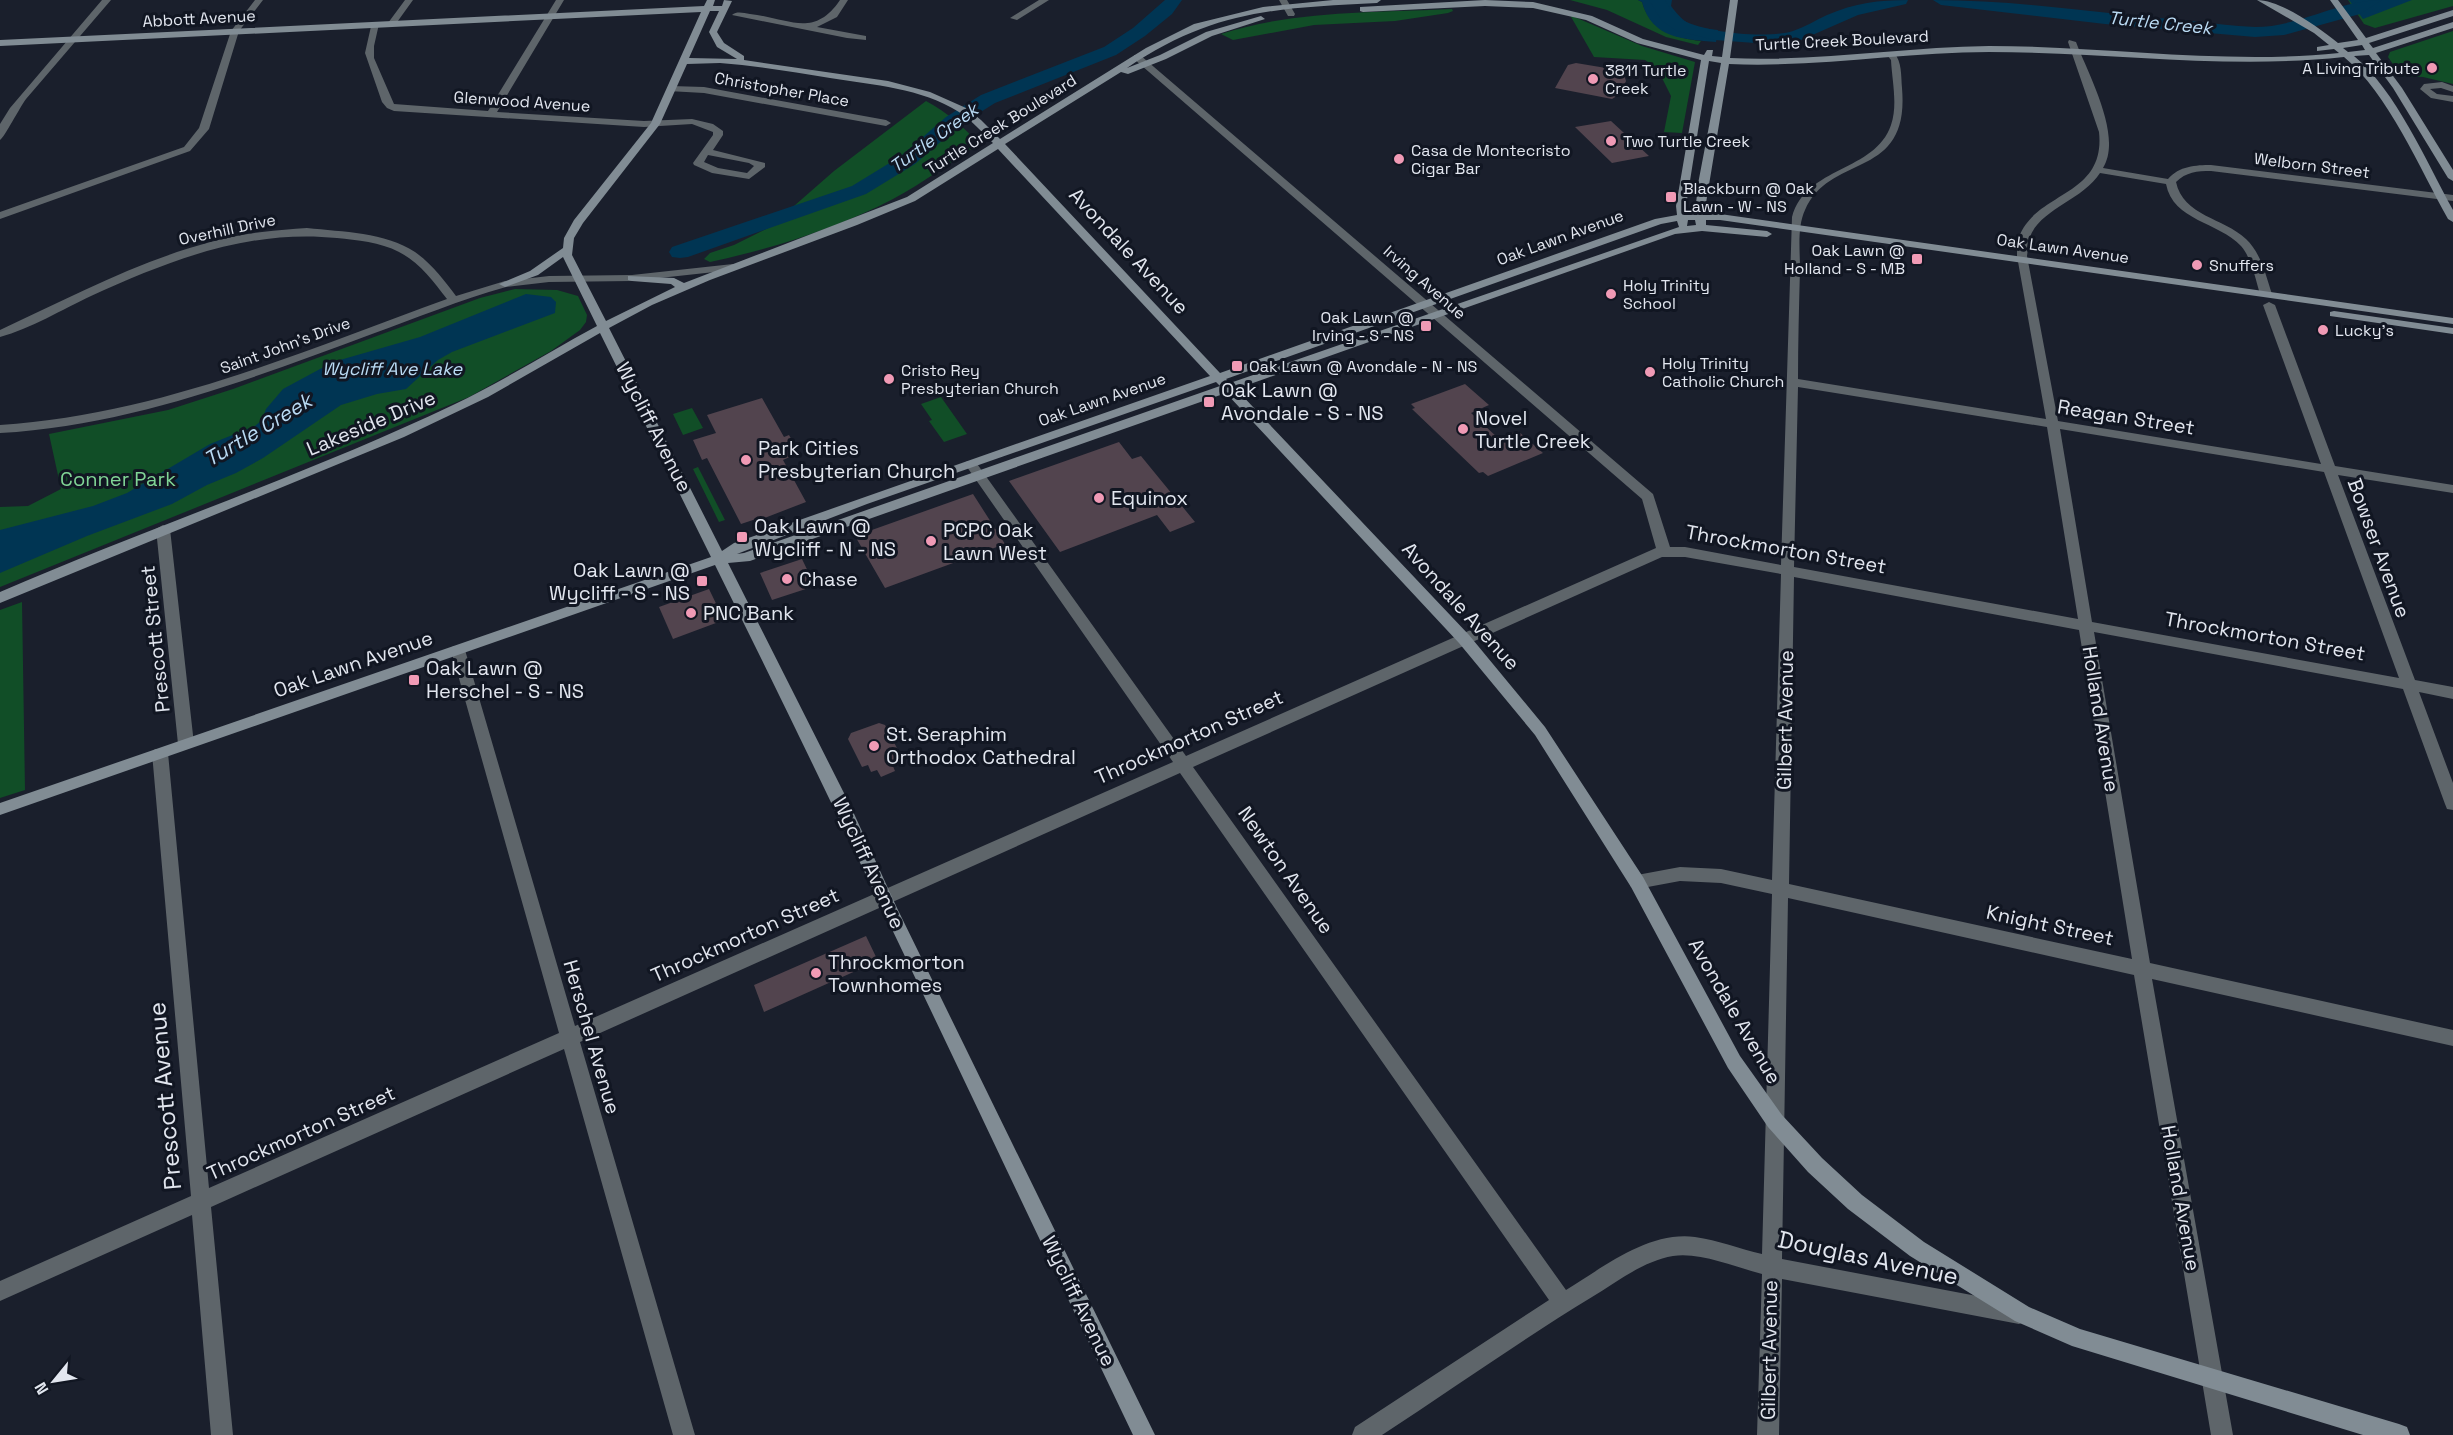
<svg xmlns="http://www.w3.org/2000/svg" width="2453" height="1435" font-family="'Space Grotesk',sans-serif">
<style>
.green{fill:#114e27}
.water{fill:#003553}
.lines{fill:none;stroke-linecap:round;stroke-linejoin:round}
.river{fill:#003553;fill-rule:evenodd}
.building{fill:#52444e}
.street{fill:#5e656a;fill-rule:evenodd}
.secondary{fill:#818c94;fill-rule:evenodd}
.poi-dot{fill:#f09ab5;stroke:#111622;stroke-width:2}
.labels{text-anchor:middle;stroke-width:6;stroke-linejoin:round;paint-order:stroke}
.far-street-label{font-size:16px;fill:#e2e6ef;stroke:#111622}
.far-poi-label{font-size:16px;fill:#e2e6ef;stroke:#111622;text-anchor:start}
.far-water-label{font-size:18px;font-style:italic;fill:#badbf4;stroke:#111622}
.street-label{font-size:20px;fill:#e2e6ef;stroke:#111622}
.poi-label{font-size:20px;fill:#e2e6ef;stroke:#111622;text-anchor:start}
.park-label{font-size:20px;fill:#80d596;stroke:#111622}
.water-label{font-size:21px;font-style:italic;fill:#badbf4;stroke:#111622}
.near-street-label{font-size:24px;fill:#e2e6ef;stroke:#111622}
</style>
<rect width="100%" height="100%" fill="#1a1f2c"/>
<path class="green" d="M1570 0H1638L1642 2C1650 30 1674 38 1701 41L1698 45 1666 37 1607 10Z
M2348 0H2453V6L2375 28 2364 24Z
M1452 9 1453 11 1448 13 1395 21 1314 25 1233 40 1221 34C1295 10 1375 13 1452 9Z
M1570 15 1642 46 1695 62 1682 133 1664 132 1671 96 1657 68 1645 60 1594 57Z
M2453 31V84L2423 77 2401 76 2388 57 2390 52Z
M926 101C948 113 963 126 979 144 951 162 923 183 893 199 835 229 774 248 710 262L704 259 710 253 734 245 770 227 834 171Z
M515 289 557 290 578 296 587 315 586 322 580 330 551 351 469 397 0 587V507L28 506 61 489 49 434 168 410 233 389 480 298Z
M941 397 967 434 944 442 929 421 932 420 921 404Z
M692 408 703 428 683 435 673 414Z
M698 467 725 520 719 522 693 469Z
M22 602 25 790 0 798V610Z"/>
<path class="water" d="M1638 0H1672L1671 6C1687 27 1693 27 1718 30L1716 42C1683 39 1652 39 1642 2Z
M2349 0H2412L2363 19Z
M526 294 551 297 556 302 555 313 452 352 438 360 406 389 377 394 341 405 263 458 236 473 207 485 172 504 87 536 0 573V530L93 506 127 493 210 444 255 426 262 420 266 409 283 389 333 362 420 337Z"/>
<g class="lines">
<path class="river" d="M1165 0H1182L1172 14 1145 36 1116 55 995 103 960 125 915 164 866 194 688 257 680 258 672 257 669 252 672 247 852 186 901 156 946 117 981 95 1104 47 1133 28Z
M1649 0H1665C1669 7 1673 14 1679 18 1702 33 1768 39 1793 31 1805 27 1816 20 1827 15 1855 3 1879 0 1908 0L1906 4 1858 15 1801 40 1768 44 1715 40 1677 31 1662 21Z
M1933 0C2019 0 2105 14 2191 21 2212 23 2233 26 2255 27 2299 27 2339 0 2382 0L2360 14 2284 35 2255 37 2105 24 1941 5Z"/>
</g>
<path class="building" d="M1576 63 1612 69 1624 75 1626 81 1620 94 1612 99 1555 88 1568 65Z
M1611 121 1649 156 1612 163 1575 127Z
M1465 384 1489 405 1471 413 1498 438 1518 431 1543 453 1488 476 1483 472 1479 473 1412 409 1415 408 1411 404Z
M762 398 784 437 789 435 799 453 783 460 806 502 754 522 753 520 741 524 707 458 702 460 693 440 716 433 707 415Z
M1119 442 1132 459 1141 456 1195 522 1170 532 1157 515 1060 552 1009 481Z
M973 494 1005 544 885 588 855 536Z
M802 559 815 586 772 600 760 573Z
M709 589 724 620 673 639 659 607Z
M879 723 885 725 899 752 893 754 896 762 892 764 895 771 881 777 877 770 871 772 868 765 862 767 848 739 851 733Z
M866 936 878 961 764 1012 754 985Z"/>
<g class="lines">
<path class="street" d="M102 0H111L26 99C20 107 4 138 0 140V124L10 108Z
M255 0H263L239 31 209 129 190 151 0 219V212L184 147 199 128 231 31Z
M405 0H413L395 25H389L388 23Z
M556 0H564L497 112 644 121 692 119 713 124 723 131V135L713 150 765 163V167L749 179 712 173 694 165 693 163 713 135V132L692 124 644 127 394 111 387 108 382 102 365 53 372 22 379 24 374 46V58L394 104 488 111ZM708 155 749 163 754 166 747 173 718 168 704 162Z
M840 0H848L837 17 817 27 866 36V40L847 38 732 15C737 11 743 13 750 14 788 18 814 39 840 0Z
M1039 0H1049L1017 20 1010 18Z
M1279 0H1287L1295 14 1294 16H1288Z
M2069 40 2076 42C2088 74 2123 136 2103 168L2168 179C2179 166 2196 165 2211 165L2453 195V201L2211 171C2197 171 2186 172 2176 182 2183 216 2224 218 2246 239 2261 253 2266 276 2272 294L2266 297 2260 294C2255 278 2252 259 2241 246 2219 222 2173 221 2166 184L2100 173C2083 200 2040 209 2030 237 2028 242 2028 250 2027 256L2058 421 2321 464 2263 305 2269 302 2275 305 2335 466 2453 485V493L2338 475 2415 680 2453 687V699L2419 692 2453 783V810L2447 809 2445 804 2403 689 2094 632 2150 963 2453 1030V1046L2152 979 2233 1435H2211L2134 975 1788 898 1782 1259 2019 1304 2026 1307 2029 1314 2026 1321 2019 1324 1782 1279 1779 1435H1757L1762 1274C1734 1267 1701 1252 1673 1256 1643 1261 1617 1282 1592 1297 1520 1341 1452 1389 1382 1435H1352L1355 1427 1549 1300 1180 773 580 1042 695 1435H673L564 1049 211 1207 233 1435H211L192 1215 0 1301V1281L191 1196 152 753 155 749H165L168 753 209 1188 559 1033 451 650 453 646H463L465 650 575 1026 1173 762 967 467 965 464 967 461H975L1186 756 1656 548 1642 499 1134 59V55H1140L1653 494 1670 547H1685L1781 565 1792 217C1806 166 1875 172 1891 125 1898 105 1892 80 1891 60L1887 55 1888 53H1894C1902 61 1901 76 1902 88 1910 181 1830 152 1805 210 1797 227 1800 251 1800 269 1799 306 1798 343 1798 379L2046 419 2017 256C2017 250 2017 243 2019 237 2036 191 2106 197 2099 132L2068 42ZM1798 387 2047 427 2078 619 1794 567ZM2060 429 2324 472 2399 678 2092 622ZM1662 557H1685L1781 574 1772 880 1721 869 1680 867 1637 875 1631 877 1629 882 1631 887 1637 889 1680 881 1721 883 1772 894 1762 1254C1740 1249 1718 1240 1695 1237 1648 1231 1604 1267 1566 1290L1193 767ZM1794 577 2079 630 2132 959 1789 884Z
M2442 82 2453 86V92L2441 88 2430 89 2437 94 2453 96V102L2431 98 2420 89 2424 84Z
M671 86 704 87 886 120 891 123 886 126 704 93 668 91V87Z
M307 228C343 232 385 232 415 252 432 264 444 280 456 296L505 281 549 276 632 275 733 264 738 267 733 270 632 281 549 282 506 287C460 300 416 318 372 334 251 379 131 425 0 433V425C157 415 301 352 447 299 433 281 419 262 399 252 380 242 357 240 337 238 249 229 170 260 91 296 63 309 30 329 0 337V330C84 291 169 244 262 232 277 230 292 229 307 228Z
M163 525 170 529 194 744 191 748H181L178 744 156 529Z"/>
<path class="secondary" d="M707 0H715L713 6H722L724 0 732 1 717 32 724 43 744 56V60L888 81 930 92 966 108 981 120 1000 139 1146 48 1194 24 1263 7 1333 0H1381L1377 3C1277 8 1213 10 1127 68L1160 55 1206 32 1261 16 1265 19 1212 36 1166 59 1128 74 1121 72 1005 144 1220 373 1655 219 1677 215 1676 206 1701 60 1637 43 1586 20 1533 8 1485 6 1363 12 1360 11V7L1485 0 1533 2 1592 16 1643 39 1704 55 1707 50H1713L1712 56 1722 57 1730 0H1738L1730 58C1817 62 1903 47 1989 46 2105 46 2223 65 2339 53L2334 49 2317 51V47L2329 45 2314 33 2257 0C2281 0 2319 28 2338 43L2358 40 2330 0H2338L2366 38 2453 10V16L2369 43 2373 48 2453 22V28L2376 53 2402 88 2453 170V181L2448 178 2393 88 2369 55 2354 56C2395 89 2427 163 2453 210V222L2448 219C2420 169 2388 93 2344 57 2226 70 2108 52 1989 52 1902 52 1816 68 1729 64L1705 209V214H1720L2453 318V324L1720 220H1706V225L1767 231 1772 234 1767 237 1702 231 1675 234 1236 389 1469 635 1545 727 1643 877 1740 1056 1782 1115 1822 1158 1862 1195 1924 1242 2029 1307 2080 1329 2399 1424 2407 1427 2410 1435H2363L2072 1346 2015 1321 1910 1256 1848 1209 1808 1172 1768 1127 1728 1068 1631 887 1535 735 1459 643 1226 393 750 561 728 563 850 805 897 908 1155 1435H1133C994 1145 858 853 715 565L0 815V803L711 557 600 333 488 397 404 437 0 603V592C150 527 306 475 453 405 503 381 549 352 597 326L563 257 538 275 505 287 499 284 530 271 563 248 564 238 574 220 651 123 701 12 0 46V40L704 6ZM710 11H719L709 32 717 47 737 59 689 58ZM2362 45 2365 50 2348 52 2343 48ZM1709 61 1721 63 1698 184 1695 214H1687L1686 206ZM720 63C757 66 794 72 830 78 874 85 921 88 959 112 972 121 982 132 993 143L907 197 684 283 674 278 628 276V280L632 281 671 284 675 287 606 321 572 255 574 238 583 223 660 124 687 64ZM998 149 1210 376 734 543 722 551 609 328 652 305 710 280 857 225 915 201ZM1688 220H1695L1696 225 1687 226ZM1677 221 1679 227 1230 383 1226 379 1661 224ZM1216 382 1220 386 744 553 737 554 867 504Z
M2334 311 2453 328V334L2330 316V312Z"/>
</g>
<g class="poi-dot">
<circle cx="2432" cy="68" r="6"/>
<circle cx="1593" cy="79" r="6"/>
<circle cx="1611" cy="141" r="6"/>
<circle cx="1399" cy="159" r="6"/>
<rect x="1665" y="191" width="12" height="12" rx="3"/>
<rect x="1911" y="253" width="12" height="12" rx="3"/>
<circle cx="2197" cy="265" r="6"/>
<circle cx="1611" cy="294" r="6"/>
<rect x="1420" y="320" width="12" height="12" rx="3"/>
<circle cx="2323" cy="330" r="6"/>
<rect x="1231" y="360" width="12" height="12" rx="3"/>
<circle cx="1650" cy="372" r="6"/>
<circle cx="889" cy="379" r="6"/>
<rect x="1203" y="396" width="12" height="12" rx="3"/>
<circle cx="1463" cy="429" r="6"/>
<circle cx="746" cy="460" r="6"/>
<circle cx="1099" cy="498" r="6"/>
<rect x="736" y="531" width="12" height="12" rx="3"/>
<circle cx="931" cy="541" r="6"/>
<circle cx="787" cy="579" r="6"/>
<rect x="696" y="575" width="12" height="12" rx="3"/>
<circle cx="691" cy="613" r="6"/>
<rect x="408" y="674" width="12" height="12" rx="3"/>
<circle cx="874" cy="746" r="6"/>
<circle cx="816" cy="973" r="6"/>
</g>
<g class="labels">
<g class="far-street-label">
<text transform="translate(199 18) rotate(-3)" y="6">Abbott Avenue</text>
<text transform="translate(1842 40) rotate(-3)" y="6">Turtle Creek Boulevard</text>
<text transform="translate(782 89) rotate(10)" y="6">Christopher Place</text>
<text transform="translate(522 101) rotate(4)" y="6">Glenwood Avenue</text>
<text transform="translate(1001 124) rotate(-32)" y="6">Turtle Creek Boulevard</text>
<text transform="translate(2312 165) rotate(7)" y="6">Welborn Street</text>
<text transform="translate(227 229) rotate(-12)" y="6">Overhill Drive</text>
<text transform="translate(1560 237) rotate(-20)" y="6">Oak Lawn Avenue</text>
<text transform="translate(2063 248) rotate(8)" y="6">Oak Lawn Avenue</text>
<text transform="translate(1425 282) rotate(41)" y="6">Irving Avenue</text>
<text transform="translate(285 345) rotate(-20)" y="6">Saint John's Drive</text>
<text transform="translate(1102 399) rotate(-19)" y="6">Oak Lawn Avenue</text>
</g>
<g class="far-poi-label">
<text x="2420" y="74" text-anchor="end">A Living Tribute</text>
<text x="1605" y="76">3811 Turtle<tspan x="1605" dy="18">Creek</tspan></text>
<text x="1623" y="147">Two Turtle Creek</text>
<text x="1411" y="156">Casa de Montecristo<tspan x="1411" dy="18">Cigar Bar</tspan></text>
<text x="1683" y="194">Blackburn @ Oak<tspan x="1683" dy="18">Lawn - W - NS</tspan></text>
<text x="1905" y="256" text-anchor="end">Oak Lawn @<tspan x="1905" dy="18">Holland - S - MB</tspan></text>
<text x="2209" y="271">Snuffers</text>
<text x="1623" y="291">Holy Trinity<tspan x="1623" dy="18">School</tspan></text>
<text x="1414" y="323" text-anchor="end">Oak Lawn @<tspan x="1414" dy="18">Irving - S - NS</tspan></text>
<text x="2335" y="336">Lucky's</text>
<text x="1662" y="369">Holy Trinity<tspan x="1662" dy="18">Catholic Church</tspan></text>
<text x="1249" y="372">Oak Lawn @ Avondale - N - NS</text>
<text x="901" y="376">Cristo Rey<tspan x="901" dy="18">Presbyterian Church</tspan></text>
</g>
<g class="far-water-label">
<text transform="translate(2160 23) rotate(6)" y="6">Turtle Creek</text>
<text transform="translate(934 138) rotate(-36)" y="6">Turtle Creek</text>
<text x="392" y="375">Wycliff Ave Lake</text>
</g>
<g class="street-label">
<text transform="translate(1129 251) rotate(47)" y="7">Avondale Avenue</text>
<text transform="translate(2126 417) rotate(9)" y="7">Reagan Street</text>
<text transform="translate(371 423) rotate(-23)" y="7">Lakeside Drive</text>
<text transform="translate(654 427) rotate(63)" y="7">Wycliff Avenue</text>
<text transform="translate(2379 548) rotate(70)" y="7">Bowser Avenue</text>
<text transform="translate(1786 549) rotate(10)" y="7">Throckmorton Street</text>
<text transform="translate(1461 606) rotate(48)" y="7">Avondale Avenue</text>
<text transform="translate(2265 636) rotate(10)" y="7">Throckmorton Street</text>
<text transform="translate(155 639) rotate(-96)" y="7">Prescott Street</text>
<text transform="translate(353 664) rotate(-19)" y="7">Oak Lawn Avenue</text>
<text transform="translate(2101 719) rotate(81)" y="7">Holland Avenue</text>
<text transform="translate(1785 720) rotate(-89)" y="7">Gilbert Avenue</text>
<text transform="translate(1189 737) rotate(-24)" y="7">Throckmorton Street</text>
<text transform="translate(869 863) rotate(65)" y="7">Wycliff Avenue</text>
<text transform="translate(1286 870) rotate(55)" y="7">Newton Avenue</text>
<text transform="translate(2050 925) rotate(12)" y="7">Knight Street</text>
<text transform="translate(745 935) rotate(-24)" y="7">Throckmorton Street</text>
<text transform="translate(1735 1011) rotate(60)" y="7">Avondale Avenue</text>
<text transform="translate(592 1037) rotate(74)" y="7">Herschel Avenue</text>
<text transform="translate(301 1133) rotate(-24)" y="7">Throckmorton Street</text>
<text transform="translate(2181 1198) rotate(80)" y="7">Holland Avenue</text>
<text transform="translate(1079 1301) rotate(64)" y="7">Wycliff Avenue</text>
<text transform="translate(1769 1350) rotate(-89)" y="7">Gilbert Avenue</text>
</g>
<g class="poi-label">
<text x="1221" y="397">Oak Lawn @<tspan x="1221" dy="23">Avondale - S - NS</tspan></text>
<text x="1475" y="425">Novel<tspan x="1475" dy="23">Turtle Creek</tspan></text>
<text x="758" y="455">Park Cities<tspan x="758" dy="23">Presbyterian Church</tspan></text>
<text x="1111" y="505">Equinox</text>
<text x="754" y="533">Oak Lawn @<tspan x="754" dy="23">Wycliff - N - NS</tspan></text>
<text x="943" y="537">PCPC Oak<tspan x="943" dy="23">Lawn West</tspan></text>
<text x="690" y="577" text-anchor="end">Oak Lawn @<tspan x="690" dy="23">Wycliff - S - NS</tspan></text>
<text x="799" y="586">Chase</text>
<text x="703" y="620">PNC Bank</text>
<text x="426" y="675">Oak Lawn @<tspan x="426" dy="23">Herschel - S - NS</tspan></text>
<text x="886" y="741">St. Seraphim<tspan x="886" dy="23">Orthodox Cathedral</tspan></text>
<text x="828" y="969">Throckmorton<tspan x="828" dy="23">Townhomes</tspan></text>
</g>
<g class="park-label">
<text x="118" y="486">Conner Park</text>
</g>
<g class="water-label">
<text transform="translate(258 430) rotate(-31)" y="7">Turtle Creek</text>
</g>
<g class="near-street-label">
<text transform="translate(165 1096) rotate(-95)" y="8">Prescott Avenue</text>
<text transform="translate(1868 1258) rotate(12)" y="8">Douglas Avenue</text>
</g>
</g>
<g transform="translate(54 1381) rotate(240)" stroke="#111622" stroke-width="4.5" paint-order="stroke">
<path d="M0-4.5L10 22L0 15L-10 22Z" fill="#e2e6ef"/>
<text y="-9" font-size="16" font-weight="bold" text-anchor="middle" fill="#e2e6ef">N</text>
</g>
</svg>
